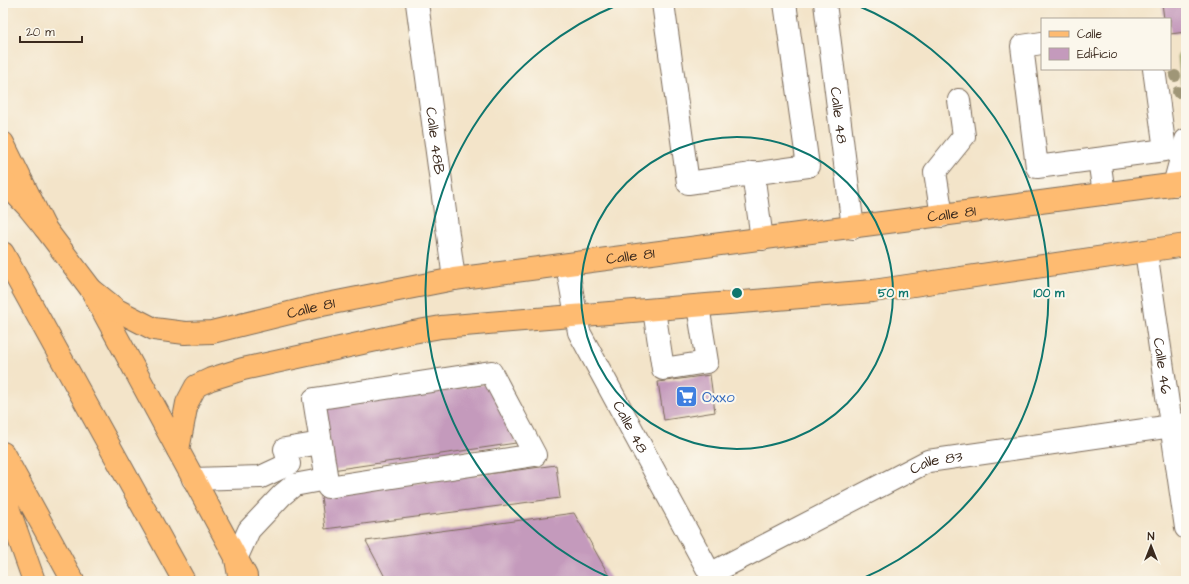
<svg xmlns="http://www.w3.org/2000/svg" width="1189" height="584" font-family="'Architects Daughter',sans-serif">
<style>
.green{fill:#a6c168;stroke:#707643}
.building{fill:#c49abc}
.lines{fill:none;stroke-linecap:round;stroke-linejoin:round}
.minor-casing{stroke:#7b6b5a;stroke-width:24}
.major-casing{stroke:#7b6b5a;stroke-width:24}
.highway-casing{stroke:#7b6b5a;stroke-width:24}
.minor{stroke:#fff;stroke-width:22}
.major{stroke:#febb71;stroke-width:22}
.highway{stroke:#febb71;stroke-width:22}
.tree{fill:#9f9677}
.ring{fill:none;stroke:#0f766e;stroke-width:2}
.labels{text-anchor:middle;stroke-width:4;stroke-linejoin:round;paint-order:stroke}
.street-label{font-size:15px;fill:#3b2a1e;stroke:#fbf7ec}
.shop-label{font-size:15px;fill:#366cbe;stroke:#fbf7ec;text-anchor:start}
.centre{fill:#0f766e;stroke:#fbf7ec;stroke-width:2}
.ring-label{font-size:12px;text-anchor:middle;font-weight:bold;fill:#0f766e;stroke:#fbf7ec;stroke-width:4;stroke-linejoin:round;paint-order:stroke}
</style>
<rect width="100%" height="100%" fill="#fbf7ec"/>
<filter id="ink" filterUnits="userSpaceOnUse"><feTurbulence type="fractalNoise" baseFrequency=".025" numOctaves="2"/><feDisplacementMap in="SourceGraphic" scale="8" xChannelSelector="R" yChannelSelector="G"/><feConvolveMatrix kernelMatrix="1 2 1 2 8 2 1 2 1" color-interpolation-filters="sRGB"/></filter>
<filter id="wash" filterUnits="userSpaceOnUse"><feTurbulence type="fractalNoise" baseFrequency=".012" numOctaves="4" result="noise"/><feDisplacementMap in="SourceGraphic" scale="16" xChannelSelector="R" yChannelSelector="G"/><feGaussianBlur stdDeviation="0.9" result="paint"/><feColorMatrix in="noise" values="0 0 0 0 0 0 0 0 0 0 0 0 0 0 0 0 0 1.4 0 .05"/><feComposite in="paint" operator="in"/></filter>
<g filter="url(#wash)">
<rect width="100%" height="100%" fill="#f3e4c9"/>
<path class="green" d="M1186 53V85H1181L1178 54Z"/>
<g id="blocks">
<path class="building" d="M1162 3H1186V32L1170 34V19H1164Z
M710 375 715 412 664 420 658 382Z
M495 383 516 443 332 470 325 407Z
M556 465 560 498 325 529 321 496Z
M574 513 612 581H387L366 541Z"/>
</g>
</g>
<g filter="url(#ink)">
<use href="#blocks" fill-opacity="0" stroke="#7b6b5a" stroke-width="1"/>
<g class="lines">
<defs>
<g id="minor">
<path id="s1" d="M417 3 454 279"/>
<path d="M663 3 688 183 808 166 785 3"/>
<path id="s2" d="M825 3 853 228"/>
<path d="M1042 43 1022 46 1037 167 1165 150 1154 69"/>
<path d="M1099 159 1104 194"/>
<path d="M753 173 762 239"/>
<path d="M1174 185 1186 140"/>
<path d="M942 216 935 172 964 136 959 100"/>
<path id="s3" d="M1146 251 1186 528"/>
<path id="s4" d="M567 265 579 332 714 581"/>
<path d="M654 310 663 369 707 362 698 306"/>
<path d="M491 372 535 455 328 487 314 399Z"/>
<path d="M193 479 261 477 289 464 285 449 321 443"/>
<path d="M236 559 249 530 282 495 294 485 326 479"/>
<path id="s5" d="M710 574 928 461 1186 424"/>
</g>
<g id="major">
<path d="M3 143 45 228 91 289 246 576"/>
<path id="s6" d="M91 289 117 310 154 329 185 333 212 332 322 305 454 279 1186 183"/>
<path d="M178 450 187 403 196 386 211 379 243 369 413 332 441 327 873 291 1186 245"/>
</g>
<path id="highway" d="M3 181 28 207 45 228
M3 253 184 581
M3 453 73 581
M3 493 34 581
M236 559 240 581"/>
</defs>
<use href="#minor" class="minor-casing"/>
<use href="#major" class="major-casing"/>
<use href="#highway" class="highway-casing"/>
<use href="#minor" class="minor"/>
<use href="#major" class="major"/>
<use href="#highway" class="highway"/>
</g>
<g class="tree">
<circle cx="1175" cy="76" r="6"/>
<circle cx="1178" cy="92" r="6"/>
</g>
</g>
<g class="ring">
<circle cx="737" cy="293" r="156"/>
<path d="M615 580A312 312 0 0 1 620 4M854 4A312 312 0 0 1 859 580"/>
</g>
<defs>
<symbol id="supermarket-square" viewBox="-11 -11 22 22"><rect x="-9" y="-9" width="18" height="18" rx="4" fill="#3f7fe0" stroke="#fbf7ec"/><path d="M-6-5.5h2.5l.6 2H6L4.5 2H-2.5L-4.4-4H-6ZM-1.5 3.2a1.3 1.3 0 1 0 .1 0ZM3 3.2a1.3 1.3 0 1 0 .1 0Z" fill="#fff"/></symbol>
</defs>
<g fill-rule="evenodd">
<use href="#supermarket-square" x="674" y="384" width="25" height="25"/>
</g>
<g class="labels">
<g class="street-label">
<text dy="5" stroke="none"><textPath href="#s2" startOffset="113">Calle 48</textPath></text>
<text dy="5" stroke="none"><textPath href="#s1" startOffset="139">Calle 48B</textPath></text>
<text dy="5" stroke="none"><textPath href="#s6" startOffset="883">Calle 81</textPath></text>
<text dy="5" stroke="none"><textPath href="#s6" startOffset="559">Calle 81</textPath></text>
<text dy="5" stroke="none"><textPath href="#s6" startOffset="235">Calle 81</textPath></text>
<text dy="5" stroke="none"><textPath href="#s3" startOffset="116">Calle 46</textPath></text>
<text dy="5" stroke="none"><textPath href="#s4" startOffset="176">Calle 48</textPath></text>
<text dy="5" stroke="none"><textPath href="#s5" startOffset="253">Calle 83</textPath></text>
</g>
<g class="shop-label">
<text x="702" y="402">Oxxo</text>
</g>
</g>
<circle cx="737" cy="293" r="6" class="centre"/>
<g class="ring-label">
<text x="893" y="297">50 m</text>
<text x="1049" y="297">100 m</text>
</g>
<rect width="1189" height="584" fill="none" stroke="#fbf7ec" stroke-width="16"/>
<rect x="1041" y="18" width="130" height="52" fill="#fbf7ec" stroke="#aea59a"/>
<rect x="1049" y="31" width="20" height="6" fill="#febb71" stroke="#aea59a"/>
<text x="1077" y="38" font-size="12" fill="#3b2a1e">Calle</text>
<rect x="1049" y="48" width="20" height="12" fill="#c49abc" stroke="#aea59a"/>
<text x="1077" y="58" font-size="12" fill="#3b2a1e">Edificio</text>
<g transform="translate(1151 546)" stroke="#fbf7ec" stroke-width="3" paint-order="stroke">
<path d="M0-3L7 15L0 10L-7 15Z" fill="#3b2a1e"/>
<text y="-6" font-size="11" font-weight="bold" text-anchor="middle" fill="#3b2a1e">N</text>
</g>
<path d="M20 36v6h62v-6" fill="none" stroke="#3b2a1e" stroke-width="2"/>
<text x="26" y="36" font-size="12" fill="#3b2a1e" stroke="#fbf7ec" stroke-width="3" paint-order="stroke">20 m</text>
</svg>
